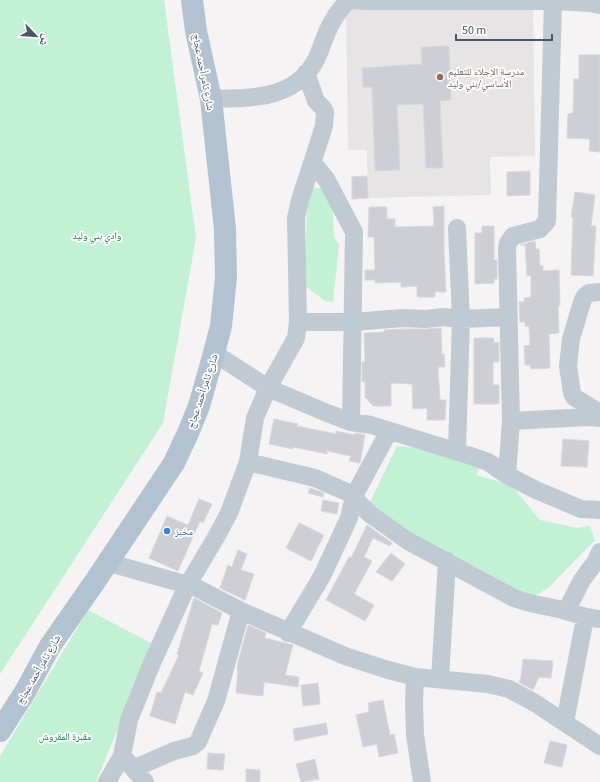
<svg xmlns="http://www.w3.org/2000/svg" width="600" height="782" font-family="'Source Sans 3','Noto Naskh Arabic',sans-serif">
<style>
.education{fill:#e6e4e5}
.green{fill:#c3f1d5}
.building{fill:#cdcfd5;stroke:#d7d9de}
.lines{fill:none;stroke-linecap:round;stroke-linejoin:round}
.minor{stroke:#c1cad2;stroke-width:18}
.major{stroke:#b3c2d1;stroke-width:22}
.education-dot{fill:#8d6e63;stroke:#fff;stroke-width:1.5}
.shop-dot{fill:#3f7fe0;stroke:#fff;stroke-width:1.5}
.labels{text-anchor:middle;stroke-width:3.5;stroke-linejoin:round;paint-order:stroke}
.education-label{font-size:10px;fill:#785e54;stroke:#fff;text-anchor:start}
.street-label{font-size:10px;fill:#4a5661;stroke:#fff}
.park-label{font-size:10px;fill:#17864f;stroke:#fff}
.shop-label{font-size:10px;fill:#366cbe;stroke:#fff;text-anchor:start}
</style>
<rect width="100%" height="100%" fill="#f5f3f3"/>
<path class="education" d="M533 1 535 156 490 157 491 195 368 198 367 150H348L346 4Z"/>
<path class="green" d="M0 0H164L196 238 163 423 0 674Z
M311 187 326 189 332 196 334 237 339 245 333 302 325 301 304 285 307 212Z
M397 446 419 448 480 467 476 475 511 485 540 520 578 528 590 526 595 540 549 587 534 597 501 587 408 534 369 504Z
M88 610 153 644 96 782H0V756Z"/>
<path class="building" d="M449 46 451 100 440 101 443 168H426L423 104 397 105 400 170 375 171 372 87H363L362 68 422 64 421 47Z
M579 55H600V152L589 151 590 139 567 138 568 114 573 113 574 79H579Z
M530 171V195L507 196V172Z
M367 176 368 198 352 199V177Z
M575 192 595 195 591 226H596L593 276 571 275 573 217H571Z
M444 206V250L446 292H435V297H417V286L401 287V282L375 283V280H365V270H375L374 237H368L369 207H387V219H395V227L434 226 433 207Z
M482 226H494V260H497V279H494V283L475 284V233H482Z
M535 241 536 249H539L540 266H543V271L559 270 560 306H558L559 333 549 334 550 368 531 369 530 365H525L524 346 530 345 529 326H525V322H520L519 302H524V298L531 297V275L527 276 525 245H520Z
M441 328 442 354H444L445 367H438L440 400H446L445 420H427V408L413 409 412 384 391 383V406H373L365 397V381L362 382V362H365L364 333 384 332V330L403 329H426Z
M474 338H494V343L499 342V362H493V385H499V404H474Z
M274 419 298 424 297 426 336 434V431L355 435V433L365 435 360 463 349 461 351 456 327 451V454L293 447V449L269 444Z
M563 439 589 441 587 467 561 466Z
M310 488 324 493 323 497 308 493Z
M199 499 212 504 203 523 200 521 178 571 149 558 167 516 188 525Z
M323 500 339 503 337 514 321 511Z
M299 523 324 535 311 561 286 548Z
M367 525 392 543 390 546 373 538 364 557 372 561 354 594 374 605 365 621 326 600 349 557 351 558Z
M238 550 247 554 241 570 254 574 245 600 220 588 228 565 232 567Z
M391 553 405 564 392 581 376 572Z
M194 598 222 613 218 625 212 624 199 671 203 673 193 695 185 692 175 724 150 716 157 692 161 693 179 655 177 654Z
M248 625 266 633 265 638 293 645 285 675 299 677 298 687 264 682 263 696 236 693 238 670 237 669 238 662Z
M523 659 553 661 551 678 539 677 533 690 519 682 521 678Z
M318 683 320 704 303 706 301 685Z
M383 700 390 735 394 734 398 753 379 757 377 744 363 747 356 715 369 712 368 703Z
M326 723 328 734 295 741 293 729Z
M550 741 567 745 562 767 544 763Z
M208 753 225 754 223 770 207 769Z
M315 759 319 779 301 782 296 764Z
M246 769 260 770V782H246Z"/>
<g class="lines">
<path class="minor" d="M352 0 366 1H553L591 3 600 5
M211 99C253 98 300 100 319 53 326 33 333 15 349 0
M313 163 326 179 354 232 351 422
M600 292 589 293 585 296 582 302 571 339 568 366 572 393 574 397 600 413
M298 322H353L403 318 426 319 443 317 461 319 509 317
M214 353 268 388 327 413 351 422 371 425 471 456 488 462 507 475 536 490 581 509 600 510
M511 421 589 417 600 418
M457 451 461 319 457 228
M248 462 315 478 349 493 371 515 408 541 514 598C531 605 549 606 566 611 579 615 586 618 600 619
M507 475 511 421 507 249 508 243 513 236 540 229 547 221 553 1
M106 562 195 587 241 611 345 656 385 669 415 677 414 703 415 735 422 782
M566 611 582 580 596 561 600 552
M288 633 322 576 349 518 354 496 389 431
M415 677 488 684 509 689 535 703 600 746
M440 679 447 561
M565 722 585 618
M126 760 145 782
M135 768 174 751 193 746 198 742 216 701 241 611
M107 782 122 756 129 720 152 663 187 586 215 539 229 513 248 462 255 418 268 388 296 338 298 322 296 218 300 200 324 126 325 112 323 108 316 101 306 73"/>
<path class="major" d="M0 731 25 692 50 646 96 580 174 463 188 433 199 406 214 353 221 326 226 277 225 229 211 99 196 31 192 0"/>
</g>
<circle class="education-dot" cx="440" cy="77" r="4"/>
<circle class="shop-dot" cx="167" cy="531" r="4"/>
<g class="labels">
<g class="education-label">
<text x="448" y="75">مدرسة الإجلاء للتعليم<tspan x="448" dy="12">الأساسي/بني وليد</tspan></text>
</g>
<g class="street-label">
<text transform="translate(204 72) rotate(79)" y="4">شارع ثامر أحمد عجاج</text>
<text transform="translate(202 391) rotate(-72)" y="4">شارع ثامر أحمد عجاج</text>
<text transform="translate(38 669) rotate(-60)" y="4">شارع ثامر أحمد عجاج</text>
</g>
<g class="park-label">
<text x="97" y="239">وادي بني وليد</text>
<text x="65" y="740">مقبرة المقروش</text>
</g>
<g class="shop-label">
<text x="175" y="535">مخبز</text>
</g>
</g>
<g transform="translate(36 36) rotate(115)" stroke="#ffffff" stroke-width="3" paint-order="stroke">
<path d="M0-3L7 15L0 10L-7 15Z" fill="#4a5661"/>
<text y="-6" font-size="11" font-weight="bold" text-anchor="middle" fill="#4a5661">ش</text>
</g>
<path d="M456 34v6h96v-6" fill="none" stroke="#4a5661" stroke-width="2"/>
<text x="462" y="34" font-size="12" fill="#4a5661" stroke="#ffffff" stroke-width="3" paint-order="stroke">50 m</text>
</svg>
